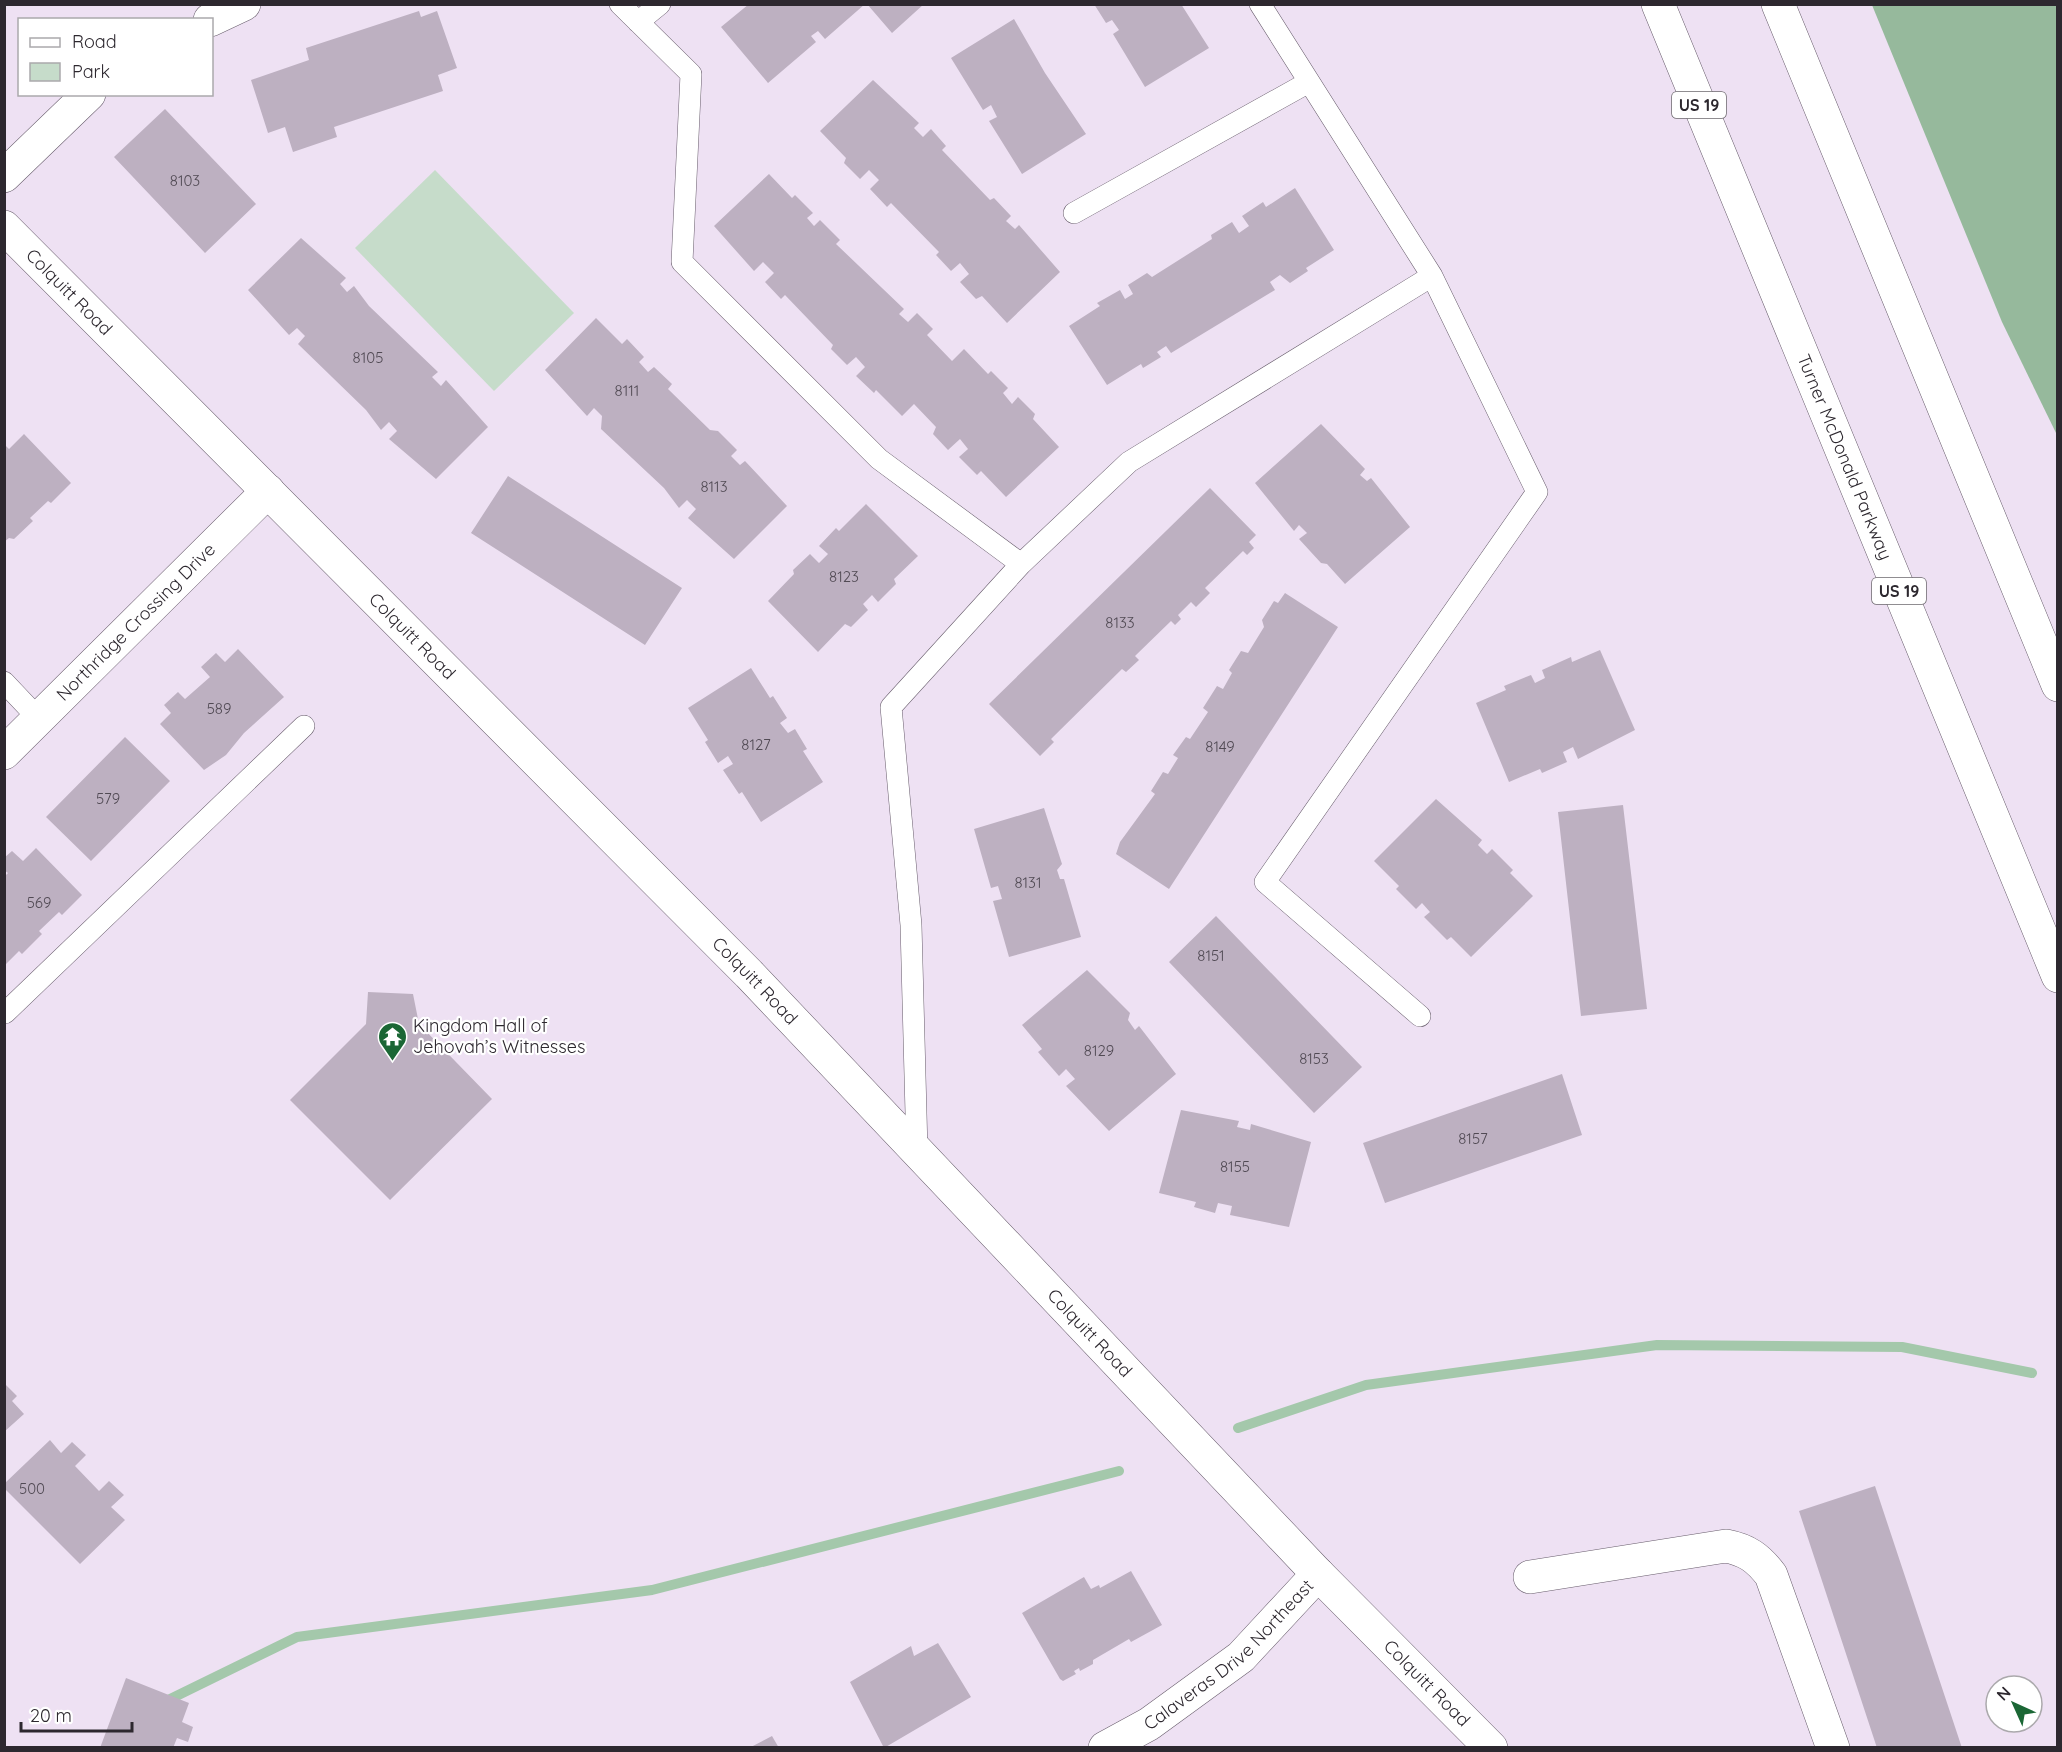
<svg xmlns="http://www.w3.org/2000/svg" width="2062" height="1752" font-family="Quicksand,sans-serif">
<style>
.green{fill:#c6dcca}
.forest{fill:#96b99c}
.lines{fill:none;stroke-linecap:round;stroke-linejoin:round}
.stream{stroke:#a4c8ab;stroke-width:10}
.building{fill:#bdb0c1}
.lane-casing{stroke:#685d6c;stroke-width:22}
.street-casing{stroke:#685d6c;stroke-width:34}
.secondary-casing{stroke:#685d6c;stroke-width:34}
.highway-casing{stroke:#685d6c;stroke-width:34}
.lane{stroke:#fff;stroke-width:21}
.street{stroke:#fff;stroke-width:33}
.secondary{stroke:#fff;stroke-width:33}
.highway{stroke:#fff;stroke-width:33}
.labels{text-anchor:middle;stroke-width:4.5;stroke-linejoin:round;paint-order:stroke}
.number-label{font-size:15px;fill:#514a54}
.shield{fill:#fff;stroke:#6c686d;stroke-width:1.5}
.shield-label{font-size:16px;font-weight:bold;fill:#2d282f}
.street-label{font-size:18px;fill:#2d282f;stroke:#fff}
.poi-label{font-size:18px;fill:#2d282f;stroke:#fff;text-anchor:start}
</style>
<rect width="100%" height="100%" fill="#eee1f3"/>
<path class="green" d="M435 170 574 313 494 391 355 248Z"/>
<path class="forest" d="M1872 5H2057V435L2002 322Z"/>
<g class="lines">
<path class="stream" d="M1238 1428 1366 1385 1657 1345 1902 1347 2032 1373
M160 1704 297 1637 652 1590 1119 1471"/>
</g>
<path class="building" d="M749 4H865L825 39 818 31 811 36 816 42 768 83 721 27Z
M867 4H924L892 33Z
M1094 4H1181L1209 48 1145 87 1113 34 1119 30 1112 20 1106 23Z
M419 11 421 17 437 11 457 68 438 75 443 91 334 127 337 137 293 152 285 127 268 133 251 80 309 60 306 48Z
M1014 19 1045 73 1086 134 1022 174 989 121 997 117 991 105 983 110 951 58Z
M873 80 919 123 914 128 923 137 931 129 946 146 942 150 990 200 994 198 1011 216 1006 221 1015 229 1019 225 1060 272 1007 323 982 296 976 299 960 282 969 274 960 263 951 271 936 255 939 252 891 203 887 207 870 189 879 180 869 170 860 179 844 163 846 158 820 131Z
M165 109 256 204 205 253 114 157Z
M769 174 792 198 795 195 813 213 807 218 814 226 820 220 840 240 836 244 904 309 899 314 908 322 917 313 933 329 927 335 952 361 964 349 988 374 991 371 1008 388 1003 393 1012 404 1018 397 1035 414 1033 419 1059 447 1006 497 981 471 977 475 959 457 968 449 960 439 948 450 933 434 936 427 914 404 902 416 876 390 874 393 856 376 865 367 856 357 847 365 831 349 833 345 785 295 781 299 765 282 774 273 763 262 754 271 714 226Z
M1295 188 1334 250 1306 268 1308 271 1290 283 1280 275 1270 282 1275 290 1171 353 1166 346 1157 352 1161 357 1143 368 1141 364 1107 385 1069 326 1100 306 1097 303 1120 290 1125 299 1133 294 1128 285 1147 273 1152 277 1212 239 1211 235 1232 222 1239 233 1249 226 1242 216 1263 202 1266 207Z
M301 238 346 278 340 284 347 292 354 286 369 306 438 372 432 377 441 386 446 380 488 427 436 479 389 439 397 431 389 422 381 430 366 410 298 344 305 336 297 328 289 335 248 290Z
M596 318 622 344 627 339 644 357 639 362 648 372 654 367 672 384 668 389 710 430 718 431 737 450 731 456 740 465 745 461 787 506 734 559 688 518 696 509 687 500 679 508 664 488 601 429 602 416 594 408 587 416 545 370Z
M1321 424 1365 469 1360 475 1367 481 1371 478 1410 527 1345 584 1327 564 1321 563 1299 539 1307 533 1299 525 1294 531 1255 483Z
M24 434 71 483 51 503 48 501 30 518 33 521 14 539 9 538 4 542V444L9 449Z
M508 476 682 588 645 645 471 533Z
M1210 488 1256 535 1249 542 1254 548 1247 555 1243 551 1205 588 1210 593 1196 607 1191 602 1178 615 1181 619 1175 625 1171 621 1135 656 1139 660 1126 672 1122 669 1051 739 1054 742 1040 756 989 704Z
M866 504 918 556 894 579 896 584 878 602 872 595 863 604 868 610 851 627 845 624 818 652 768 601 794 574 793 570 810 554 819 563 828 554 819 546 836 528 839 531Z
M1285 593 1338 627 1169 889 1116 854 1120 842 1155 794 1151 791 1163 772 1168 774 1178 758 1173 755 1186 737 1190 739 1208 712 1203 708 1217 686 1223 689 1232 673 1229 670 1241 651 1248 653 1264 627 1262 620 1274 601 1278 603Z
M238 649 284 697 244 733 226 755 204 770 160 724 171 713 164 705 178 692 185 699 210 677 201 667 216 653 225 662Z
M1600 650 1635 730 1578 759 1573 747 1563 752 1567 762 1542 773 1540 769 1509 782 1476 703 1506 690 1504 686 1531 675 1535 683 1545 678 1542 670 1571 657 1572 662Z
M751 668 770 698 773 696 787 718 780 723 788 733 795 729 807 749 803 751 823 782 761 822 742 792 739 794 723 770 733 764 728 756 718 763 705 742 708 740 688 708Z
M125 737 170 781 91 861 46 817Z
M1436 799 1482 840 1478 845 1487 854 1492 849 1513 870 1510 873 1533 896 1471 957 1451 937 1447 940 1424 917 1430 912 1422 903 1416 909 1396 889 1399 886 1374 861Z
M1623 805 1647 1009 1581 1016 1558 812Z
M1044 808 1062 864 1057 870 1060 879H1064L1081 937 1009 957 993 901 1002 899 998 886 991 888 974 829Z
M36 848 82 895 62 915 59 912 39 931 42 934 22 954 19 951 4 966V877L8 873 4 870V858L12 851 23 861Z
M1216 916 1362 1067 1314 1113 1169 962Z
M1087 970 1130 1013 1128 1020 1135 1030 1139 1026 1176 1074 1109 1131 1066 1086 1075 1079 1066 1069 1059 1076 1038 1052 1042 1049 1022 1025Z
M368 992 413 994 419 1024 492 1099 390 1200 290 1100 366 1024Z
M1562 1074 1582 1135 1385 1203 1363 1143Z
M1181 1110 1239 1121 1237 1127 1250 1130 1251 1124 1311 1142 1289 1227 1230 1215 1232 1206 1218 1203 1215 1213 1194 1207 1196 1202 1159 1193Z
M4 1383 17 1396 12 1401 24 1414 4 1432Z
M50 1440 61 1453 72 1442 86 1455 75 1466 99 1491 109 1481 124 1495 111 1507 125 1520 80 1564 4 1488V1484Z
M1875 1486 1962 1748H1877L1799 1511Z
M1131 1571 1162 1625 1131 1642 1129 1639 1093 1660V1664L1080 1671 1079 1668 1074 1671 1076 1674 1063 1681 1060 1679 1022 1613 1084 1577 1091 1589 1099 1585 1100 1588Z
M938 1643 971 1697 884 1748 850 1682 911 1646 914 1656Z
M126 1678 189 1703 182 1722 193 1727 188 1742 177 1738 173 1748H100Z
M772 1736 779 1748H749Z"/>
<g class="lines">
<defs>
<path id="lane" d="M620 4 691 74 682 262 879 459 1021 564
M1260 4 1432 276 1537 492 1265 882 1420 1016
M638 22 660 4
M1074 213 1309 82
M4 682 39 719
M5 1013 304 726
M917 1151 911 925 891 707 1021 564 1129 462 1432 276"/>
<g id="street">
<path d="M210 20 244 4"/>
<path d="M4 176 89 94"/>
<path id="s1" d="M4 753 268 491"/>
<path d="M1530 1577 1726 1546C1747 1550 1758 1558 1771 1575L1833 1748"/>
<path id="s2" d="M1105 1748 1149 1724 1241 1657 1318 1574"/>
</g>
<g id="secondary">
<path id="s3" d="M4 227 749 974 1318 1574 1491 1748"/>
</g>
<g id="highway">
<path id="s4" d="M1658 4 2058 976"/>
<path d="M1778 4 2058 685"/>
</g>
</defs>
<use href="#lane" class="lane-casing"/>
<use href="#street" class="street-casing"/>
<use href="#secondary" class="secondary-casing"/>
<use href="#highway" class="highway-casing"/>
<use href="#lane" class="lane"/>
<use href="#street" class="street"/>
<use href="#secondary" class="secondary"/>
<use href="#highway" class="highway"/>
</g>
<defs>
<symbol id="temple-pin" viewBox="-11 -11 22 30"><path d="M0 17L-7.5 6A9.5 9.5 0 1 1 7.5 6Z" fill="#1b6735" stroke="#fff"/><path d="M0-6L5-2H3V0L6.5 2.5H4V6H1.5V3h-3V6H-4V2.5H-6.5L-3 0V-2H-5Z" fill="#fff"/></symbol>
</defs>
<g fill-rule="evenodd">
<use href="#temple-pin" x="376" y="1020" width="33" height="45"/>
</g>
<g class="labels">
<g class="number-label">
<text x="185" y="186">8103</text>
<text x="368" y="363">8105</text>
<text x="627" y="396">8111</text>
<text x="714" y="492">8113</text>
<text x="844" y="582">8123</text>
<text x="1120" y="628">8133</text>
<text x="219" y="714">589</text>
<text x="756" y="750">8127</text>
<text x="1220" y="752">8149</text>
<text x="108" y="804">579</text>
<text x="1028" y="888">8131</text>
<text x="39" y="908">569</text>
<text x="1211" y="961">8151</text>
<text x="1099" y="1056">8129</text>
<text x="1314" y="1064">8153</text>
<text x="1473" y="1144">8157</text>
<text x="1235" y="1172">8155</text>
<text x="32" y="1494">500</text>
</g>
<g class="shield">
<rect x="1672" y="92" width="54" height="26" rx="4.5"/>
<rect x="1872" y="578" width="54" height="26" rx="4.5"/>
</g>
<g class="shield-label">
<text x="1699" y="111">US 19</text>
<text x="1899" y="597">US 19</text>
</g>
<g class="street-label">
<text dy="6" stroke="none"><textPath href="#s3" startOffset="92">Colquitt Road</textPath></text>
<text dy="6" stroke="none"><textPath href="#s4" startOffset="490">Turner McDonald Parkway</textPath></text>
<text dy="6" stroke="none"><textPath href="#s1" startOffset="186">Northridge Crossing Drive</textPath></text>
<text dy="6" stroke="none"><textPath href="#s3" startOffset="578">Colquitt Road</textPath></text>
<text dy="6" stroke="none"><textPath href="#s3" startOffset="1064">Colquitt Road</textPath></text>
<text dy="6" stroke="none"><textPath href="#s3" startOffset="1550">Colquitt Road</textPath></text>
<text dy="6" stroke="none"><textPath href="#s2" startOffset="156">Calaveras Drive Northeast</textPath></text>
<text dy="6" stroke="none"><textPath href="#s3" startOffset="2036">Colquitt Road</textPath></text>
</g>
<g class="poi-label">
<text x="413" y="1032">Kingdom Hall of<tspan x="413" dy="21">Jehovah’s Witnesses</tspan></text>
</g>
</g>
<rect width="2062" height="1752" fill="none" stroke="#2d282f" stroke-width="12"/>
<rect x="18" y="18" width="195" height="78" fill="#ffffff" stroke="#aba9ac" stroke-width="1.5"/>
<rect x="30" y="38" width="30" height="9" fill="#ffffff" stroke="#aba9ac" stroke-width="1.5"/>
<text x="72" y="48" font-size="18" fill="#2d282f">Road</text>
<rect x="30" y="63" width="30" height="18" fill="#c6dcca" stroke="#aba9ac" stroke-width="1.5"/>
<text x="72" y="78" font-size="18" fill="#2d282f">Park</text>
<g transform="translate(2014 1704) rotate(315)"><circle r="28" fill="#ffffff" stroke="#aba9ac" stroke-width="1.5"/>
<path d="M0-4.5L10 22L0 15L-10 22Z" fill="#1b6735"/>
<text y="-9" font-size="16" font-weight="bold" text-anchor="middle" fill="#2d282f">N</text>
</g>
<path d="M21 1722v9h111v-9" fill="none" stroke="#2d282f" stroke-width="3"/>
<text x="30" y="1722" font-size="18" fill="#2d282f" stroke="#ffffff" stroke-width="4.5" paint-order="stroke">20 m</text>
</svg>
